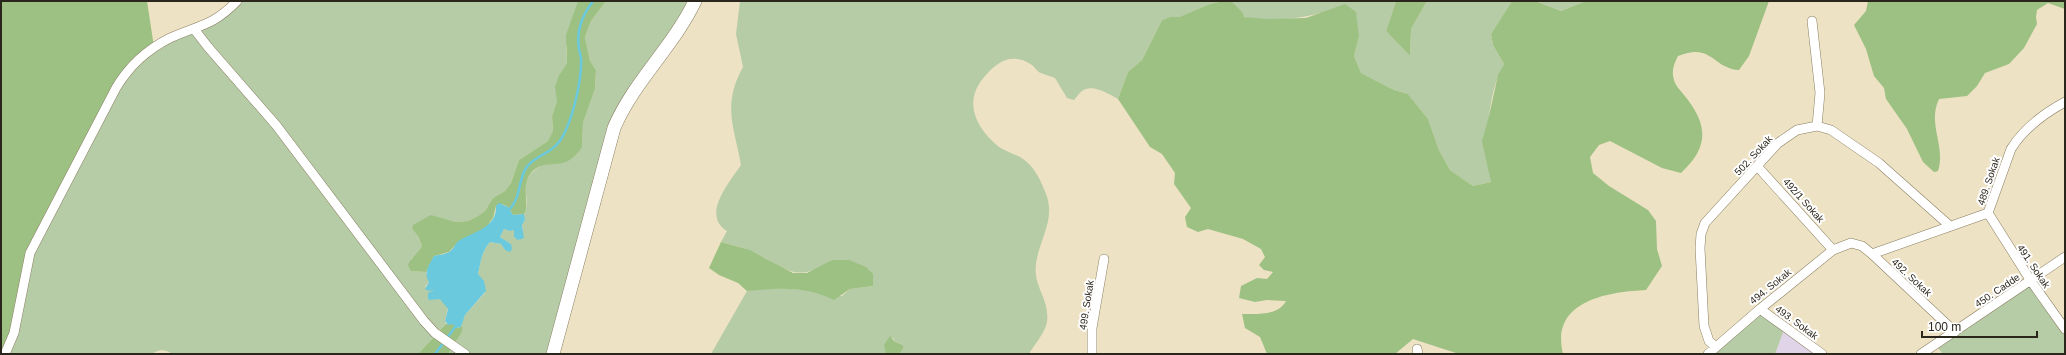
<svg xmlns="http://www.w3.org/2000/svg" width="2066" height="355" font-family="Helvetica,sans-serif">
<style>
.education{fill:#e0d4e8}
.green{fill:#b5cca6}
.forest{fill:#9cc183}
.water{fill:#6ac9dd}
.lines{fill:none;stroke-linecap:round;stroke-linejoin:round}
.stream{stroke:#6ac9dd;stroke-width:2.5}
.street-casing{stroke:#897e62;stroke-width:10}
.secondary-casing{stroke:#897e62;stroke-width:14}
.street{stroke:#fff;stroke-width:9}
.secondary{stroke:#fff;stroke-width:13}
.labels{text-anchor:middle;stroke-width:4;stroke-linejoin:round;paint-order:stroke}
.street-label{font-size:10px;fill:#2b261b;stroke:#fff}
</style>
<rect width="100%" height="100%" fill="#eee2c4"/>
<path class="education" d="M1785 327 1822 354H1775Z"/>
<path class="green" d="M237 1H578L566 47 567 63 559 75 557 101 552 116 553 132 548 141 519 160 511 183 505 191 493 198 485 211 478 216 468 221 455 222 443 220 412 229 418 236 422 246 418 253 411 259V271L426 272 429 282 425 287 434 290 430 293 428 298 441 299 448 307 445 321 446 324 418 354H172C165 349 159 349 152 354H5L26 267 127 70Z
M606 1H695L623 109 553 354H448L462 332V322L465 315 485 293 484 284 478 274C481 262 481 252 490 242L501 244 505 250 511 244 500 237 504 229 510 231 514 230 515 232 514 237 519 240 523 231 522 225 525 220C522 215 527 209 527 203 527 197 525 193 525 187 529 163 563 155 582 147L583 123 595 89 596 70 590 61 585 37 591 21Z
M740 1H1223L1210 4 1180 18 1170 17 1162 20 1142 60 1128 72 1118 99C1109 94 1092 83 1082 91 1079 93 1077 97 1074 100L1067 98 1055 78C1051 76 1045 75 1041 73 1037 72 1035 67 1032 65 1012 52 998 61 985 76 962 102 976 128 999 147 1006 152 1016 154 1023 159 1035 167 1041 181 1046 194 1056 220 1039 239 1036 264 1033 288 1050 298 1047 322 1045 333 1034 345 1029 354H899L903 349V345L895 342 893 338 889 339 886 354H711L747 291 767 288 812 290 823 294 842 296 850 289 873 286 832 260C793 286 786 266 751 251 742 247 731 245 721 242L727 231C701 215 729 183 741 165 734 126 722 105 743 67L736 34Z
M1225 1H1396L1386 31 1410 56 1411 29 1427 1H1512L1491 34 1493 45 1504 64C1486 96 1485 147 1491 182L1473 186 1450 170 1439 150 1428 119 1408 94 1394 90 1361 73 1354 56 1359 37 1320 13C1305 18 1260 23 1245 17 1238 15 1230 6 1225 1Z
M1535 1H1586L1561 11Z
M2031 281 2065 329V354H1943L1935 345Z
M1760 309 1785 327 1775 354H1713Z"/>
<path class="forest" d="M1 1H147L154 47 127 70 39 234 19 310 1 354Z
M578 1H606L591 21 585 37 590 61 596 70 595 89 583 123 582 147C579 151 575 156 571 159 556 170 540 156 528 178 522 191 530 203 524 214L513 215 508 207 502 204 496 206 493 218 487 226 478 233 460 240 449 252 434 256 426 272 411 271 408 265C411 257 418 254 422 246L418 236 412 229 413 225 431 215 455 222 468 221 478 216 485 211 493 198 505 191 511 183 519 160 548 141 553 131 552 116 557 101 555 87 559 75 567 63 566 35Z
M1223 1H1231L1242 12 1244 17 1266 19 1306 18 1345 4 1356 12 1359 37 1354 56 1361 73 1394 90 1408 94 1428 119 1439 150 1450 170 1473 186 1491 182 1482 141 1489 116 1498 75 1504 64 1493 45 1491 34 1512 1H1535L1561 11 1586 1H1769L1749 56 1739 70C1712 68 1712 42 1678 56 1674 64 1671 71 1674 80 1675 86 1684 94 1688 100 1709 128 1707 149 1681 173L1662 168 1610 141 1599 145 1590 157 1593 173 1609 186 1648 210 1656 221 1657 249 1662 266 1646 290C1607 292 1550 301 1563 354H1459L1413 339 1395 354H1267L1260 337 1245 328 1242 314C1257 314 1278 316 1286 301L1267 300 1255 302 1239 298 1241 286 1257 278 1267 279 1273 272 1264 270 1259 265 1265 257 1261 249 1243 239 1208 229 1198 232 1187 227 1185 217 1191 208 1174 184 1175 173 1162 154 1150 147 1118 99 1128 72 1142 60 1162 20 1170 17H1180L1210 4Z
M1396 1H1427L1411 29 1410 56 1386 31Z
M1868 1H2065V9L2048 3 2037 10 2036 17 2037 24 2024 48 2009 64 1985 73 1977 86 1967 96 1939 99C1927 124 1946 146 1938 171L1934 172 1923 162 1907 129 1886 99 1884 88 1874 76 1866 49 1854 25 1866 11Z
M721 242 750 250 793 273H807L832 260H849L866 267 873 274V286L850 289 834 300C805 286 778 288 747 291L738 283 719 275 709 268Z
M446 324H453L458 328 462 326V332L448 354H418Z
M890 336 895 342 903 345V349L899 354H886L884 345Z"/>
<path class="water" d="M499 203 508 207 513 215 524 214 525 220 522 225 524 238 518 240 514 237V230L510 231 504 229 500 237 511 244 512 249 510 252 505 250 501 244 490 242C481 252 481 262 478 274L484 281 486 291 465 315 461 327 456 328 453 324 448 325 445 321 448 309 440 299 429 300 428 298V293L434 290 429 291 425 289 429 282C423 273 429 265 434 256 438 255 446 254 449 252 454 249 455 243 460 240 475 232 497 227 496 206Z"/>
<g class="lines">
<path class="stream" d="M509 210C521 198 518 181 526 168 536 153 554 156 565 132 573 115 581 83 581 64 582 59 580 54 579 49 576 30 582 16 593 1
M447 338 455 327
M435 354 444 342"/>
<defs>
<path id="street" d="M1812 21 1820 93 1817 126
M194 29 208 47 276 125 424 321 435 333 465 354
M1757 166 1833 250
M1988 213 2031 281 2065 329
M1872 254 1988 213 2011 149C2024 128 2043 114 2065 102
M1760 309 1822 354
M1716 347 1709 341 1704 326 1700 248 1701 234 1705 223 1778 143 1797 130 1817 126 1831 130 1879 163 1950 226
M1417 349 1418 354
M5 354 14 333 30 253 116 88C129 66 146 50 170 38 199 25 213 26 237 1
M1092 354V328L1104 259
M1708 354 1760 309 1833 250 1851 243 1862 246 1872 254 1955 332
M1921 354 2065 257"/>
<path id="secondary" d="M553 354 614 128C634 81 673 47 695 1"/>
</defs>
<use href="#street" class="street-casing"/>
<use href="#secondary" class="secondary-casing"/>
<use href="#street" class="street"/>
<use href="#secondary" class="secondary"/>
</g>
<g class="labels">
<g class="street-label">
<text transform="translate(1753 155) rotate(-47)" y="4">502. Sokak</text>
<text transform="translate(1988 181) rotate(-71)" y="4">489. Sokak</text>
<text transform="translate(1804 200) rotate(48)" y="4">492/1 Sokak</text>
<text transform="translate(2034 266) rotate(56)" y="4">491. Sokak</text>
<text transform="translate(1912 277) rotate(43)" y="4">492. Sokak</text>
<text transform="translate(1770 286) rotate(-39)" y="4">494. Sokak</text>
<text transform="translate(1997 290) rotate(-34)" y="4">450. Cadde</text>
<text transform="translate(1086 305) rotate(-81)" y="4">499. Sokak</text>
<text transform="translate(1797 322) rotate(36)" y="4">493. Sokak</text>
</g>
</g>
<rect width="2066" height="355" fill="none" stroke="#2b261b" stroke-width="4"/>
<path d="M1922 331v6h115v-6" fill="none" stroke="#2b261b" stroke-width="2"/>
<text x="1928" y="331" font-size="12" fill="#2b261b" stroke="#ffffff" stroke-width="3" paint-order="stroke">100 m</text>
</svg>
